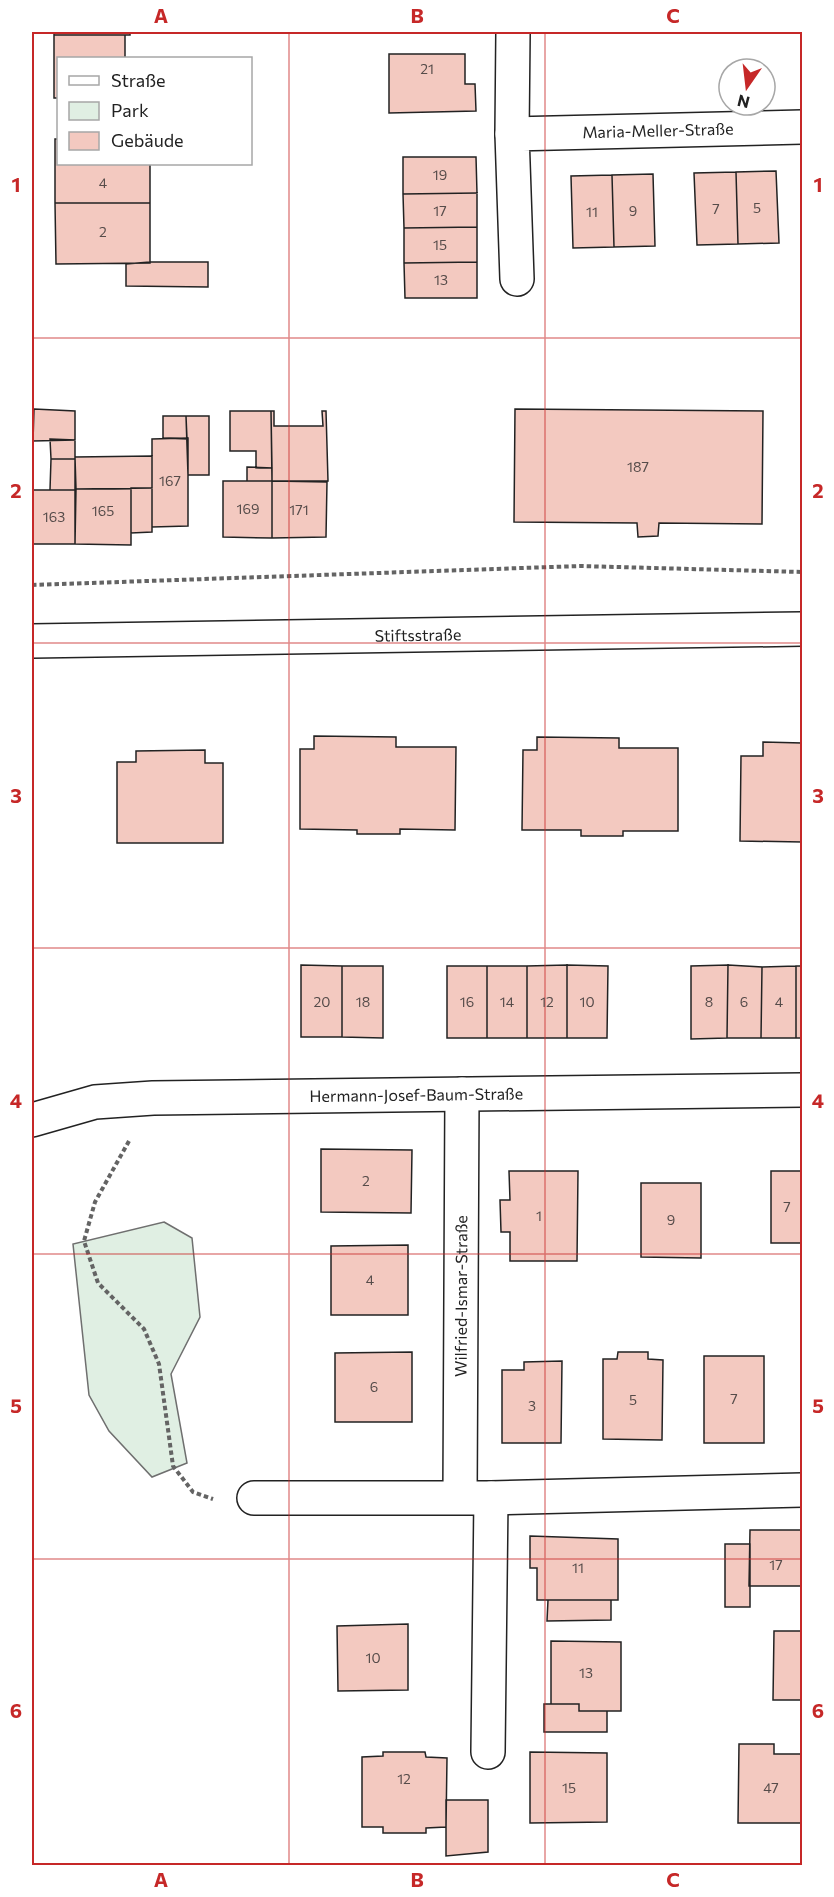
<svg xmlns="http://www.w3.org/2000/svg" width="834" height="1897" font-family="Commissioner,sans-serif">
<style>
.green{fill:#e0efe3;stroke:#6f6f6f;stroke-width:1.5}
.building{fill:#f3c9c0;stroke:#222;stroke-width:1.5}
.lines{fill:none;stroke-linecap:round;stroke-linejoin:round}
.minor-casing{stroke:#222;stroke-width:36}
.path{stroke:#646464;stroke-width:4;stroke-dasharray:4.5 3;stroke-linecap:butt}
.minor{stroke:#fff;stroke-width:33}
.grid{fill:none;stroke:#c62828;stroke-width:1.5;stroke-opacity:0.55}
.labels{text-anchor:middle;stroke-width:4.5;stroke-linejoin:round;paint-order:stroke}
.number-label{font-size:14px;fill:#564c4a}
.street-label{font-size:16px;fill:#222;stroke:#fff}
.neatline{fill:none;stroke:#c62828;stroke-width:2}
.grid-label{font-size:20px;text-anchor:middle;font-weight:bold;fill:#c62828}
</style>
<rect width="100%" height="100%" fill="#fff"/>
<path class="green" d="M164 1222 192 1238 200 1317 171 1374 187 1463 152 1477 109 1431 89 1395 73 1244Z"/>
<path class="building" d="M54 32H130V35H54Z
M54 35H125V58H58V98H54Z
M389 54H465V84H475L476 111 389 113Z
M55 139H58V164H150V203H55Z
M403 157H476L477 193 403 194Z
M776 171 779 243 738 244 736 172Z
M736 172 738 244 697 245 694 173Z
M653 174 655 246 614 247 612 175Z
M612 175 614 247 573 248 571 176Z
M477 193V227L404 228 403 194Z
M55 203H150V263L56 264Z
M477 227V262L404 263V228Z
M150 262H208V287L126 286V264Z
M477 262V298H405L404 263Z
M34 409 75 411V440L33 441Z
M515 409 763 411 762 524 659 523 658 536 638 537 637 523 514 522Z
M230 411H271L272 468H256V451H230Z
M271 411H274V426H323L322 411H326L328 481H272Z
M163 416H186L187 439 163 438Z
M186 416H209V475H188Z
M188 438V526L152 527V439Z
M50 439 75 440V459H51Z
M152 456V488L76 489 75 457Z
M51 459H75V490H50Z
M247 467 272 468V481H247Z
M223 481H272V538L223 537Z
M272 481 327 482 326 537 272 538Z
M152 488V532L131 533V488Z
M76 489H131V545L75 544Z
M33 490H75V544H33Z
M314 736 396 737V747H456L455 830 400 829V834H357V830L300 829V749H314Z
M537 737 619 738V748H678V831H623V836H581V830H522L523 750H537Z
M763 742 802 743V842L740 841 741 756H763Z
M205 750V763H223V843H117V762H136V751Z
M301 965 342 966V1037H301Z
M567 965 608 966 607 1038H567Z
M567 965V1038H527V966Z
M728 965 727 1038 691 1039V966Z
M728 965 762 967 761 1038H727Z
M342 966H383V1038L342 1037Z
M447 966H487V1038H447Z
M487 966H527V1038H487Z
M796 966V1038H761L762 967Z
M796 966H802V1038H796Z
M321 1149 412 1150 411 1213 321 1212Z
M509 1171H578L577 1261H510V1232H501L500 1200H510Z
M771 1171H802V1243H771Z
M641 1183H701V1258L641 1257Z
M408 1245V1315H331V1246Z
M412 1352V1422H335V1353Z
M618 1352H648V1359L663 1360 662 1440 603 1439V1359H617Z
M704 1356H764V1443H704Z
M562 1361 561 1443H502V1370H524V1362Z
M750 1530H802V1586H749Z
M530 1536 618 1539V1600H537V1568H530Z
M725 1544H750V1607H725Z
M548 1600H611V1620L547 1621Z
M408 1624V1690L338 1691 337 1626Z
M774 1631H802V1700H773Z
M551 1641 621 1642V1711H579V1704H551Z
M544 1704H579V1711H607V1732H544Z
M739 1744H774V1754H802V1823H738Z
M383 1752H425L426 1757 447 1758 446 1827 426 1828V1833H383V1827H362V1757L383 1756Z
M530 1752 607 1753V1822L530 1823Z
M446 1800H488V1852L446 1856Z"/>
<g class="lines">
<defs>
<g id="minor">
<path d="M512 134 513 32"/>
<path id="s1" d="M517 279 512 134 802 127"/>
<path id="s2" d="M32 641 802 629"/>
<path id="s3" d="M32 1120 95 1102 153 1098 802 1090"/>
<path id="s4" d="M460 1497 462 1094"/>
<path d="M254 1498H491L802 1490"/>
<path d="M488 1752 491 1498"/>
</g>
</defs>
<use href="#minor" class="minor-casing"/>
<path class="path" d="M32 585 580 566 802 572
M129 1141 95 1202 84 1241 98 1283 144 1329 159 1364 173 1466 193 1492 213 1499"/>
<use href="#minor" class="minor"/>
</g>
<path class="grid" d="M289 32V1866M545 32V1866M32 338H802M32 643H802M32 948H802M32 1254H802M32 1559H802"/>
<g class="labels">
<g class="number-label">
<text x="427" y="74">21</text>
<text x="440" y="180">19</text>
<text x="103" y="188">4</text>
<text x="757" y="213">5</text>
<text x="716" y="214">7</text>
<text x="440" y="216">17</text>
<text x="633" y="216">9</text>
<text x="592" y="217">11</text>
<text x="103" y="237">2</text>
<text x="440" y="250">15</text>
<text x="441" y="285">13</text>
<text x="638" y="472">187</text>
<text x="170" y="486">167</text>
<text x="248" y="514">169</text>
<text x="299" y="515">171</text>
<text x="103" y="516">165</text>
<text x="54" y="522">163</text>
<text x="322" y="1007">20</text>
<text x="363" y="1007">18</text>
<text x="467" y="1007">16</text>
<text x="507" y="1007">14</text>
<text x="547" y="1007">12</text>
<text x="587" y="1007">10</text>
<text x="709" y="1007">8</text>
<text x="744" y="1007">6</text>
<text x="779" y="1007">4</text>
<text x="366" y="1186">2</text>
<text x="787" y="1212">7</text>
<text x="539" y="1221">1</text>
<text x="671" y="1225">9</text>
<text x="370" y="1285">4</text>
<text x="374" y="1392">6</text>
<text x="734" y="1404">7</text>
<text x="633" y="1405">5</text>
<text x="532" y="1411">3</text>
<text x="776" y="1570">17</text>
<text x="578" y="1573">11</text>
<text x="373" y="1663">10</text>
<text x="586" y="1678">13</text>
<text x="404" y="1784">12</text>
<text x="569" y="1793">15</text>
<text x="771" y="1793">47</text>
</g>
<g class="street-label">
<text dy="6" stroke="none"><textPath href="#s1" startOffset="291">Maria-Meller-Straße</textPath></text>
<text dy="6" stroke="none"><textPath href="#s2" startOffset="386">Stiftsstraße</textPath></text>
<text dy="6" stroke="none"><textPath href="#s3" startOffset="387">Hermann-Josef-Baum-Straße</textPath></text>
<text dy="6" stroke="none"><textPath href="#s4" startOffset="201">Wilfried-Ismar-Straße</textPath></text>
</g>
</g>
<rect width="834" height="1897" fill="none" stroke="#ffffff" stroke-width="66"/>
<rect x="57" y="57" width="195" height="108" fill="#ffffff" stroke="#a7a7a7" stroke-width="1.5"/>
<rect x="69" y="76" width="30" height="9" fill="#ffffff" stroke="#a7a7a7" stroke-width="1.5"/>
<text x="111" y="87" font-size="18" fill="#222222">Straße</text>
<rect x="69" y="102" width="30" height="18" fill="#e0efe3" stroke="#a7a7a7" stroke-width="1.5"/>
<text x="111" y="117" font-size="18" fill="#222222">Park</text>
<rect x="69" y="132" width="30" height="18" fill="#f3c9c0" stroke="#a7a7a7" stroke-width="1.5"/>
<text x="111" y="147" font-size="18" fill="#222222">Gebäude</text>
<g transform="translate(747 87) rotate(194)"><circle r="28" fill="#ffffff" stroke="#a7a7a7" stroke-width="1.5"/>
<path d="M0-4.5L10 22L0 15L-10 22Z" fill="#c62828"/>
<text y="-9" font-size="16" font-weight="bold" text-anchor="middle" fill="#222222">N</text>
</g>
<rect x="33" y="33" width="768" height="1831" class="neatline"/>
<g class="grid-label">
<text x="161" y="23">A</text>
<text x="417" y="23">B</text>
<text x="673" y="23">C</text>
<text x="16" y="192">1</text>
<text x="818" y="192">1</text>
<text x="16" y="498">2</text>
<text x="818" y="498">2</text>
<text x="16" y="803">3</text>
<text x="818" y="803">3</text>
<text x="16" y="1108">4</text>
<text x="818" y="1108">4</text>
<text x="16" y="1413">5</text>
<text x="818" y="1413">5</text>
<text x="16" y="1718">6</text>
<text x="818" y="1718">6</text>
<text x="161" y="1887">A</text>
<text x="417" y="1887">B</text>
<text x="673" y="1887">C</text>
</g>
</svg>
